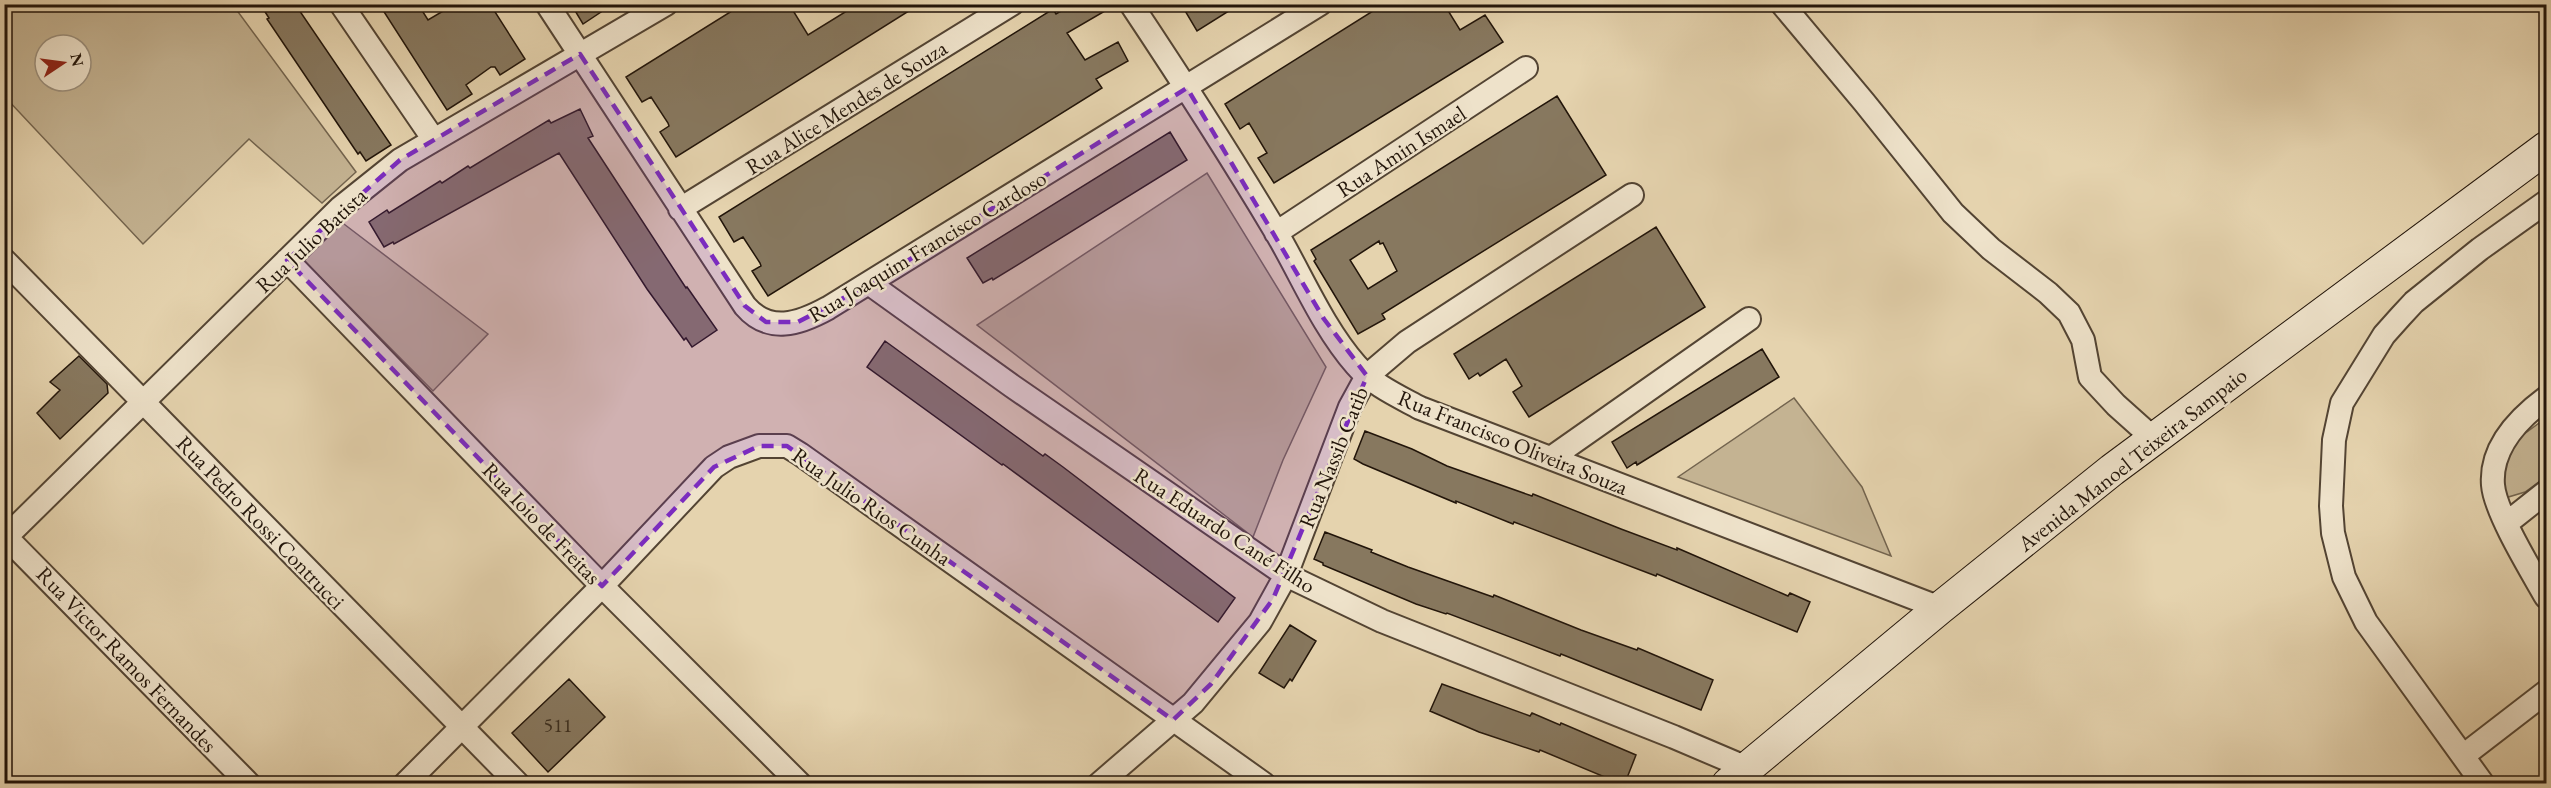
<svg xmlns="http://www.w3.org/2000/svg" width="2551" height="788" font-family="'EB Garamond',serif">
<style>
.green{fill:#c4b392;stroke:#73644e;stroke-width:1.5;fill-rule:evenodd}
.building{fill:#87785f;stroke:#22150a;stroke-width:1.5;fill-rule:evenodd}
.lines{fill:none;stroke-linecap:round;stroke-linejoin:round}
.street-casing{stroke:#534433;stroke-width:26}
.secondary-casing{stroke:#22150a;stroke-width:34}
.street{stroke:#eee2ca;stroke-width:22}
.secondary{stroke:#eee2ca;stroke-width:32}
.marked{fill:#7b2cbf;fill-opacity:0.2;stroke:#7b2cbf;stroke-width:4.5;stroke-dasharray:12 8;stroke-linejoin:round}
.labels{text-anchor:middle;stroke-width:5;stroke-linejoin:round;paint-order:stroke}
.number-label{font-size:20px;fill:#3b2e1f}
.street-label{font-size:22px;fill:#22150a;stroke:#eee2ca}
</style>
<rect width="100%" height="100%" fill="#e5d3ae"/>
<filter id="stains"><feTurbulence type="fractalNoise" baseFrequency=".00333" numOctaves="4"/><feColorMatrix values="0 0 0 0 .2 0 0 0 0 .09 0 0 0 0 .02 0 0 0 .5 -.17"/></filter>
<radialGradient id="worn" r=".72"><stop offset=".6" stop-color="#630" stop-opacity="0"/><stop offset="1" stop-color="#630" stop-opacity=".3"/></radialGradient>
<path class="green" d="M5 4 233 5 356 172 322 203 249 139 143 244 5 97ZM45 45H81V81H45Z
M1207 173 1326 367 1283 460 1253 537 977 325Z
M340 221 488 334 433 391 304 261Z
M1794 398 1862 487 1891 556 1678 477Z
M2546 418V477L2525 492 2505 498 2495 477 2512 443Z"/>
<path class="building" d="M260 4H295L391 145 366 161 360 152 358 154 267 19 269 18Z
M379 4H418L428 20 455 4H490L525 59 500 75 495 67H491L466 85 472 94 447 110Z
M571 4H613L583 24Z
M743 4H789L808 35 858 4H920L676 157 660 132 669 126 668 123 651 97 642 102 626 77Z
M1073 4H1117L1067 33 1085 60 1118 42 1128 61 1096 79 1102 88 768 296 752 271 761 266 760 263 743 237 734 242 719 217 1053 9 1056 14Z
M1181 4H1240L1197 31Z
M1384 4H1444L1460 30 1485 15 1503 42 1274 183 1258 158 1267 153 1249 123 1240 129 1225 104Z
M1557 96 1606 175 1382 314 1385 319 1358 334 1314 261 1316 259 1311 250ZM1379 241 1380 244 1383 243 1397 271 1368 289 1350 260Z
M580 109 593 136 588 138 686 288 687 287 717 330 692 347 686 338 684 340 647 289 559 153 394 244 393 242 384 247 369 222 387 210 389 213 440 181 442 183 468 166 470 168 549 120 551 123Z
M1170 132 1187 160 993 280 992 278 983 283 967 258Z
M1656 227 1705 307 1529 417 1513 392 1522 386 1506 359 1480 376 1478 373 1469 379 1454 354Z
M885 341 1043 456 1045 454 1063 467 1235 598 1218 622 1003 464 1002 465 867 367Z
M1762 349 1779 377 1637 465 1636 462 1627 468 1612 442Z
M79 356 107 384 108 393 60 439 37 413 60 390 50 382Z
M1365 431 1412 449 1447 466 1532 496 1533 494 1621 529 1677 550V548L1788 596 1790 593 1810 602 1797 632 1657 574 1656 576 1514 522 1513 524 1456 501V503L1363 464 1354 459Z
M1325 532 1372 550 1371 552 1408 567 1493 597 1494 595 1581 630 1637 650 1638 648 1713 680 1701 710 1561 654 1560 656 1447 613 1446 614 1416 604 1323 565V563L1314 559Z
M1290 625 1316 641 1292 681 1290 679 1284 688 1259 673Z
M569 679 605 717 548 772 512 733Z
M1442 684 1530 716 1532 713 1560 725 1561 723 1636 755 1625 783H1619L1540 750 1539 752 1479 732 1430 711Z"/>
<g class="lines">
<defs>
<path id="street" d="M341 4 434 140
M547 4 745 306C769 334 799 324 828 308L1320 4
M1131 4C1181 79 1230 155 1276 232 1302 276 1322 326 1356 365 1373 385 1398 396 1420 408L1940 608
M1782 4 1864 102 1953 213 1991 249 2048 293 2069 313 2083 340 2090 377 2116 405 2154 439
M680 209 1012 4
M1276 233 1526 68
M4 260 518 784
M287 260 602 586 800 784
M870 284 1012 386 1286 575 1382 621 1674 737 1747 768
M2546 398C2519 418 2490 448 2493 485 2495 512 2532 572 2546 597
M1551 458 1749 319
M2507 523 2546 492
M4 535 249 784
M4 539 340 208 400 160 666 4
M2463 756 2546 692
M405 784 602 586 714 467 729 457 759 446H787L800 454 1264 784
M1099 784 1193 703 1260 622 1286 575 1350 407 1367 376 1407 342 1632 195
M2483 784 2366 622 2344 577 2333 533 2331 506 2334 440 2342 403 2384 335 2401 316 2414 302 2480 249 2546 202"/>
<path id="secondary" d="M1728 784 1940 608 2112 470 2546 148"/>
</defs>
<use href="#street" class="street-casing"/>
<use href="#secondary" class="secondary-casing"/>
<use href="#street" class="street"/>
<use href="#secondary" class="secondary"/>
</g>
<path class="marked" d="M580 54 745 306 766 322H798L870 284 1187 88 1324 319 1367 376 1273 599 1211 684 1173 720 787 446H759L714 467 602 586 287 260 400 160Z"/>
<g class="labels">
<g class="number-label">
<text x="558" y="732">511</text>
</g>
<g class="street-label">
<text transform="translate(846 107) rotate(-32)" y="8">Rua Alice Mendes de Souza</text>
<text transform="translate(1401 151) rotate(-33)" y="8">Rua Amin Ismael</text>
<text transform="translate(311 240) rotate(-43)" y="8">Rua Julio Batista</text>
<text transform="translate(927 246) rotate(-31)" y="8">Rua Joaquim Francisco Cardoso</text>
<text transform="translate(1513 442) rotate(22)" y="8">Rua Francisco Oliveira Souza</text>
<text transform="translate(1333 457) rotate(-68)" y="8">Rua Nassib Catib</text>
<text transform="translate(2132 459) rotate(-38)" y="8">Avenida Manoel Teixeira Sampaio</text>
<text transform="translate(872 506) rotate(35)" y="8">Rua Julio Rios Cunha</text>
<text transform="translate(261 522) rotate(46)" y="8">Rua Pedro Rossi Contrucci</text>
<text transform="translate(542 523) rotate(46)" y="8">Rua Ioio de Freitas</text>
<text transform="translate(1225 530) rotate(33)" y="8">Rua Eduardo Cané Filho</text>
<text transform="translate(127 659) rotate(46)" y="8">Rua Victor Ramos Fernandes</text>
</g>
</g>
<rect width="2551" height="788" fill="none" stroke="#e5d3ae" stroke-width="24"/>
<rect x="6" y="6" width="2539" height="776" fill="none" stroke="#22150a" stroke-width="3"/>
<rect x="12" y="12" width="2527" height="764" fill="none" stroke="#22150a" stroke-width="1.5"/>
<g transform="translate(63 63) rotate(77)"><circle r="28" fill="#eee2ca" stroke="#9c907d" stroke-width="1.5"/>
<path d="M0-4.5L10 22L0 15L-10 22Z" fill="#8f2418"/>
<text y="-9" font-size="16" font-weight="bold" text-anchor="middle" fill="#22150a">N</text>
</g>
<rect width="100%" height="100%" filter="url(#stains)"/>
<rect width="100%" height="100%" fill="url(#worn)"/>
</svg>
